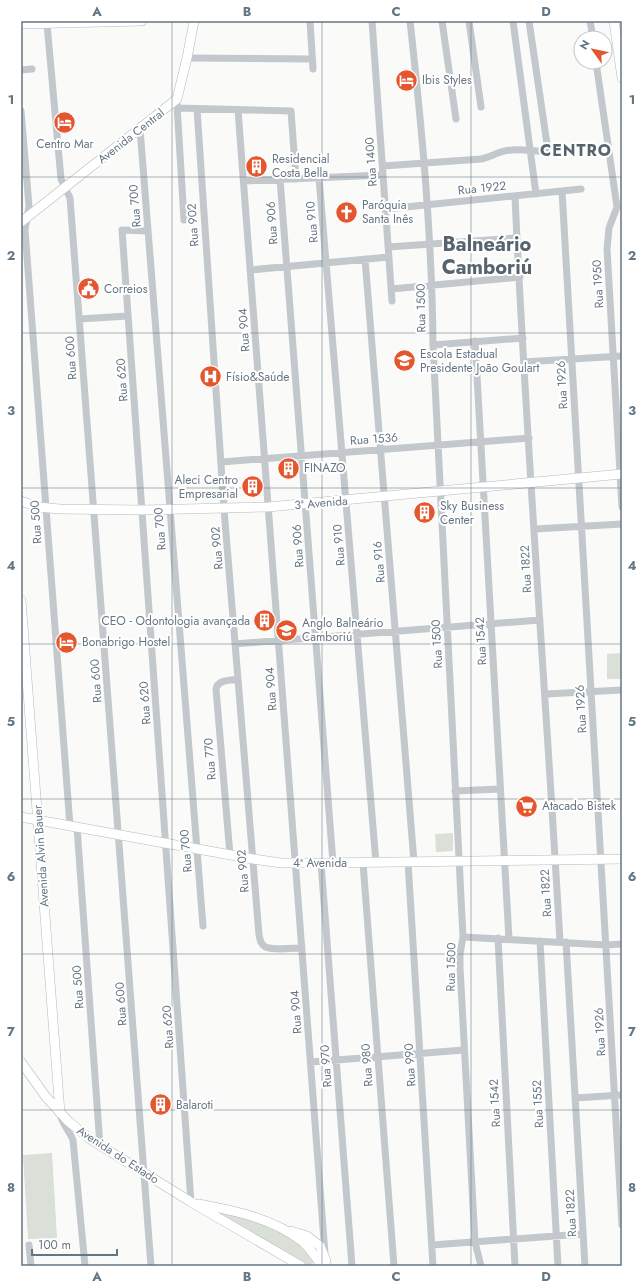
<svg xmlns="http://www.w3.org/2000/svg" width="643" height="1287" font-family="Jost,sans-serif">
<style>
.green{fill:#dadfd7}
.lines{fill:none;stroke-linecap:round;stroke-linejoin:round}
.major-casing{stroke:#b5babe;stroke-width:10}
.minor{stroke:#c3c8cc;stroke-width:7}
.major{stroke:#fff;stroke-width:9}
.grid{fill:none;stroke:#657683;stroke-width:1;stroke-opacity:0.55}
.labels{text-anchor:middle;stroke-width:4;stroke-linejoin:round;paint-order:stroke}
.poi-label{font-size:12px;fill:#657683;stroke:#fff;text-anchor:start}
.street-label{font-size:12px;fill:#657683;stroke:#fff}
.district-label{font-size:16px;font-weight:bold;letter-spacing:1px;fill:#57646e;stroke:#fff}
.town-label{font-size:20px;font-weight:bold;fill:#57646e;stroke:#fff}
.neatline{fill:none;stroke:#657683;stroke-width:1.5}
.grid-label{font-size:13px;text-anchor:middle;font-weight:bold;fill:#657683}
</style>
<rect width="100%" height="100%" fill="#fafaf8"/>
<path class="green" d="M622 653V679H607V654Z
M453 833V851L436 852 435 834Z
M52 1153 57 1238 28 1239 23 1155Z
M216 1212C230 1215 246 1216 259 1221 278 1229 300 1242 313 1258V1263L309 1266H305Z"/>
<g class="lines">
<defs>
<path id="major" d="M614 21 622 78
M21 24 142 21
M21 222 177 99 187 58 194 21
M21 501 38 507 60 509 142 510 268 507 622 474
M21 600 60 1113
M21 817 253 859 281 863H321L622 859
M21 1062 46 1097 68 1121 90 1139 191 1202 301 1266
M199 1204C235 1211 273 1218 303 1242 311 1249 316 1258 322 1266
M291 1231 307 1236 320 1246 326 1261"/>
</defs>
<use href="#major" class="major-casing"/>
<path class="minor" d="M310 21 313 69
M372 21 392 301
M410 21C422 129 432 236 433 345L463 937 460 954V967L475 1242 481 1266
M442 21 456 119
M469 21 481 107
M513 21 536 194
M590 21 593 38
M47 24 61 179 70 198 151 1266
M187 58 312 59
M596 62 617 207 609 228 607 249 622 507
M21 70 32 69
M177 105 184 220
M177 108 291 111 296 179
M197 109 224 509 259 935C260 939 260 943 264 946 270 951 294 948 302 948
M238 110 325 1254
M21 111 29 206 25 230 70 826
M140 129 203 926
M383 166 481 159C491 157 501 150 512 150 524 149 536 152 548 151L529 21
M319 178 376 863
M280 179 333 863
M244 181 383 175
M562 191 622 1225
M515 196C526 445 546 693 560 942
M386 209 581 189
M148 231 122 230 191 1202
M388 247 517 238
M365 259 414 862
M250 270 389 257
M391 289 520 277
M79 319 128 316
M475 341 509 939
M433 345 523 338
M524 362 622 356
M221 462 529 438
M535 529 622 524
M235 644 540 620
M546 694 622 690
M455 791 500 789
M77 827 100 1146
M230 855 216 689C218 679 230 681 238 679
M408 862 433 1266
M321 863 352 1266
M363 863 394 1266
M463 937 606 945 622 944
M498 938 515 1266
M540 941 558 1266
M566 942 585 1266
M311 1062 464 1050
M575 1098 622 1095
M60 1113C61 1123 69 1130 73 1140L85 1266
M29 1245 31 1266
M432 1245 583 1234"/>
<use href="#major" class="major"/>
</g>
<path class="grid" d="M172 21V1266M322 21V1266M471 21V1266M21 177H622M21 333H622M21 488H622M21 644H622M21 799H622M21 954H622M21 1110H622"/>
<defs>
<symbol id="hotel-disc" viewBox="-11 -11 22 22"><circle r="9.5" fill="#e4572e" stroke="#fff"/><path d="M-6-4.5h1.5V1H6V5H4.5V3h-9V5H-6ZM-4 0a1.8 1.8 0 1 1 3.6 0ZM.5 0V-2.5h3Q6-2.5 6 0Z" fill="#fff"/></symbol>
<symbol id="building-disc" viewBox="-11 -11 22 22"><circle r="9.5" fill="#e4572e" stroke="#fff"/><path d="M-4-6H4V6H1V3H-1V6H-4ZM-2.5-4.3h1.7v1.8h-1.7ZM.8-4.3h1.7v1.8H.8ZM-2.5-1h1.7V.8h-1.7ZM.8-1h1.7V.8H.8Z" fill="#fff"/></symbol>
<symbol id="church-disc" viewBox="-11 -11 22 22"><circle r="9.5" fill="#e4572e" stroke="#fff"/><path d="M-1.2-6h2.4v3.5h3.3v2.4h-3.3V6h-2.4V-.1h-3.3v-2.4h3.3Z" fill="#fff"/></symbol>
<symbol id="civic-disc" viewBox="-11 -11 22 22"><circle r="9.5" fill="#e4572e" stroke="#fff"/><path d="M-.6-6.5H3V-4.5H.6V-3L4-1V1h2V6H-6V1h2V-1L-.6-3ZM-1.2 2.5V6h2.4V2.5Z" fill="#fff"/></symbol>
<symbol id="school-disc" viewBox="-11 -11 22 22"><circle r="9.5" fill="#e4572e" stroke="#fff"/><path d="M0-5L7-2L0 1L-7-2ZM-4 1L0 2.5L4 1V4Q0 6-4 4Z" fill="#fff"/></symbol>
<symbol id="hospital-disc" viewBox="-11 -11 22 22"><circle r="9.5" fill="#e4572e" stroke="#fff"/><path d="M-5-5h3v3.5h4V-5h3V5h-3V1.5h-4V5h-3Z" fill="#fff"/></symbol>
<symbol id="supermarket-disc" viewBox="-11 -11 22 22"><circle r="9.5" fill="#e4572e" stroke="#fff"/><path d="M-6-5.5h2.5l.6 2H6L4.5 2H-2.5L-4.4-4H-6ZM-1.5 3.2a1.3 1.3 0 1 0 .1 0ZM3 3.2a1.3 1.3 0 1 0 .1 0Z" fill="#fff"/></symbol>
</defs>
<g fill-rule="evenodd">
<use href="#hotel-disc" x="394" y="68" width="25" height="25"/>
<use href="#hotel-disc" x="52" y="110" width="25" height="25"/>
<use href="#building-disc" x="244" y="154" width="25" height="25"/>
<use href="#church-disc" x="334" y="200" width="25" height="25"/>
<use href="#civic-disc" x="76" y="276" width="25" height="25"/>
<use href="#school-disc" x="392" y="348" width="25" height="25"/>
<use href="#hospital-disc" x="198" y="364" width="25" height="25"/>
<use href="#building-disc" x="276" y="456" width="25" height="25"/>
<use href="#building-disc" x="240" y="474" width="25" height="25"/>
<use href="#building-disc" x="412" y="500" width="25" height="25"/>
<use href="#building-disc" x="252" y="608" width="25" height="25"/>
<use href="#school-disc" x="274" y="618" width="25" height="25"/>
<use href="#hotel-disc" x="54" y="630" width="25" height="25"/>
<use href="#supermarket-disc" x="514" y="794" width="25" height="25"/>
<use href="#building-disc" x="148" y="1092" width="25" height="25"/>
</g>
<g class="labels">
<g class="poi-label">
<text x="422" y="84">Ibis Styles</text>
<text x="65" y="148" text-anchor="middle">Centro Mar</text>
<text x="272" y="163">Residencial<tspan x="272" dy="14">Costa Bella</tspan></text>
<text x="362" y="209">Paróquia<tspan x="362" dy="14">Santa Inês</tspan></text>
<text x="104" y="293">Correios</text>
<text x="420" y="358">Escola Estadual<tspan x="420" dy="14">Presidente João Goulart</tspan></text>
<text x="226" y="381">Físio&amp;Saúde</text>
<text x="304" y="472">FINAZO</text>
<text x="238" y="484" text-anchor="end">Aleci Centro<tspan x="238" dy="14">Empresarial</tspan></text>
<text x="440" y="510">Sky Business<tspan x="440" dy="14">Center</tspan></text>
<text x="250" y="625" text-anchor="end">CEO - Odontologia avançada</text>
<text x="302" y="627">Anglo Balneário<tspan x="302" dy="14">Camboriú</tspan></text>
<text x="82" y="646">Bonabrigo Hostel</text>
<text x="542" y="810">Atacado Bistek</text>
<text x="176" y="1109">Balaroti</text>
</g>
<g class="street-label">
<text transform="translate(131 136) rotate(-38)" y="4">Avenida Central</text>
<text transform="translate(371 162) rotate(-94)" y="4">Rua 1400</text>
<text transform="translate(482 188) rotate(-6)" y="4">Rua 1922</text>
<text transform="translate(135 206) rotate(-95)" y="4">Rua 700</text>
<text transform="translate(312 222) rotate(-95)" y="4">Rua 910</text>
<text transform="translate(272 223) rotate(-94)" y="4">Rua 906</text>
<text transform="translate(193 225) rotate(-94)" y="4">Rua 902</text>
<text transform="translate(598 284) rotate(-93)" y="4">Rua 1950</text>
<text transform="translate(421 308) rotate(-91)" y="4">Rua 1500</text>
<text transform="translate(244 330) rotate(-94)" y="4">Rua 904</text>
<text transform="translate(71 358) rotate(-94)" y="4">Rua 600</text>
<text transform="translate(122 380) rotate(-94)" y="4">Rua 620</text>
<text transform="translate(562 385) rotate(-93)" y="4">Rua 1926</text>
<text transform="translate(374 439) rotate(-4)" y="4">Rua 1536</text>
<text transform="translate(321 503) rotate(-5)" y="4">3ª Avenida</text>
<text transform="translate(36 522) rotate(-94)" y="4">Rua 500</text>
<text transform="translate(160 529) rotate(-95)" y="4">Rua 700</text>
<text transform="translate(339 545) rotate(-95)" y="4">Rua 910</text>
<text transform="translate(298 546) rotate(-94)" y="4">Rua 906</text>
<text transform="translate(217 548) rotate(-95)" y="4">Rua 902</text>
<text transform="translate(379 562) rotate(-95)" y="4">Rua 916</text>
<text transform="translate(526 569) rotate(-93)" y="4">Rua 1822</text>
<text transform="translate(481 641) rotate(-93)" y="4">Rua 1542</text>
<text transform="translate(437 644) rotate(-93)" y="4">Rua 1500</text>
<text transform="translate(96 681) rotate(-94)" y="4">Rua 600</text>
<text transform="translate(271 689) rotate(-94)" y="4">Rua 904</text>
<text transform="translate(145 703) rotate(-94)" y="4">Rua 620</text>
<text transform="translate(581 709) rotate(-93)" y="4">Rua 1926</text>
<text transform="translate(210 759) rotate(-95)" y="4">Rua 770</text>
<text transform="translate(186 851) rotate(-95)" y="4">Rua 700</text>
<text transform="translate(41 856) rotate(-94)" y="4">Avenida Alvin Bauer</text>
<text x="320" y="867">4ª Avenida</text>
<text transform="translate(243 871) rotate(-95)" y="4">Rua 902</text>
<text transform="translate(546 893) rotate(-93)" y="4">Rua 1822</text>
<text transform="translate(451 967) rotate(-89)" y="4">Rua 1500</text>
<text transform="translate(78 987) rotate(-94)" y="4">Rua 500</text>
<text transform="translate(121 1004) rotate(-94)" y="4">Rua 600</text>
<text transform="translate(296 1012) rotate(-94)" y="4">Rua 904</text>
<text transform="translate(168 1027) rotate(-94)" y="4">Rua 620</text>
<text transform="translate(600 1032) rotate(-93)" y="4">Rua 1926</text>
<text transform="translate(367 1065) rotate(-94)" y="4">Rua 980</text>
<text transform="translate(410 1065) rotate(-94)" y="4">Rua 990</text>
<text transform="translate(326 1066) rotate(-94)" y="4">Rua 970</text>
<text transform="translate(495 1103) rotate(-93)" y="4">Rua 1542</text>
<text transform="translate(538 1104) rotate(-93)" y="4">Rua 1552</text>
<text transform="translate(118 1155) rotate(33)" y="4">Avenida do Estado</text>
<text transform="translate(571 1213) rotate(-93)" y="4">Rua 1822</text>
</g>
<g class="district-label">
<text x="576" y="156">CENTRO</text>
</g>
<g class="town-label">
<text x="487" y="251">Balneário<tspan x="487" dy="23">Camboriú</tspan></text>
</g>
</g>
<rect width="643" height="1287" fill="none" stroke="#ffffff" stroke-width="44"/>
<g transform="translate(593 50) rotate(303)"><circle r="19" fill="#ffffff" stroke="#c1c8cd"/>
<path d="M0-3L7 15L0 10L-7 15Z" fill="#e4572e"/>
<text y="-6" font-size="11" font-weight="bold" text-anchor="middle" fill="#657683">N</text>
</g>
<path d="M32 1249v6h85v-6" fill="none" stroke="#657683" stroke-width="2"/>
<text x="38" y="1249" font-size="12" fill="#657683" stroke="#ffffff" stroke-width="3" paint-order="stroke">100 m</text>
<rect x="22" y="22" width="599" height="1243" class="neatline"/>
<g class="grid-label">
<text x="97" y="16">A</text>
<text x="247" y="16">B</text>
<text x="396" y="16">C</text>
<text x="546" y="16">D</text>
<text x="11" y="104">1</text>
<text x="632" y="104">1</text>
<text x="11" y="260">2</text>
<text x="632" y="260">2</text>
<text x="11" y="415">3</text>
<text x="632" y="415">3</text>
<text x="11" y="570">4</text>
<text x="632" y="570">4</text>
<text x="11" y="726">5</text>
<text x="632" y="726">5</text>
<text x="11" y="881">6</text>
<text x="632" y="881">6</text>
<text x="11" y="1036">7</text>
<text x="632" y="1036">7</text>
<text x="11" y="1192">8</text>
<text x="632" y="1192">8</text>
<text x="97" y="1281">A</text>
<text x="247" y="1281">B</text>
<text x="396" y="1281">C</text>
<text x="546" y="1281">D</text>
</g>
</svg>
